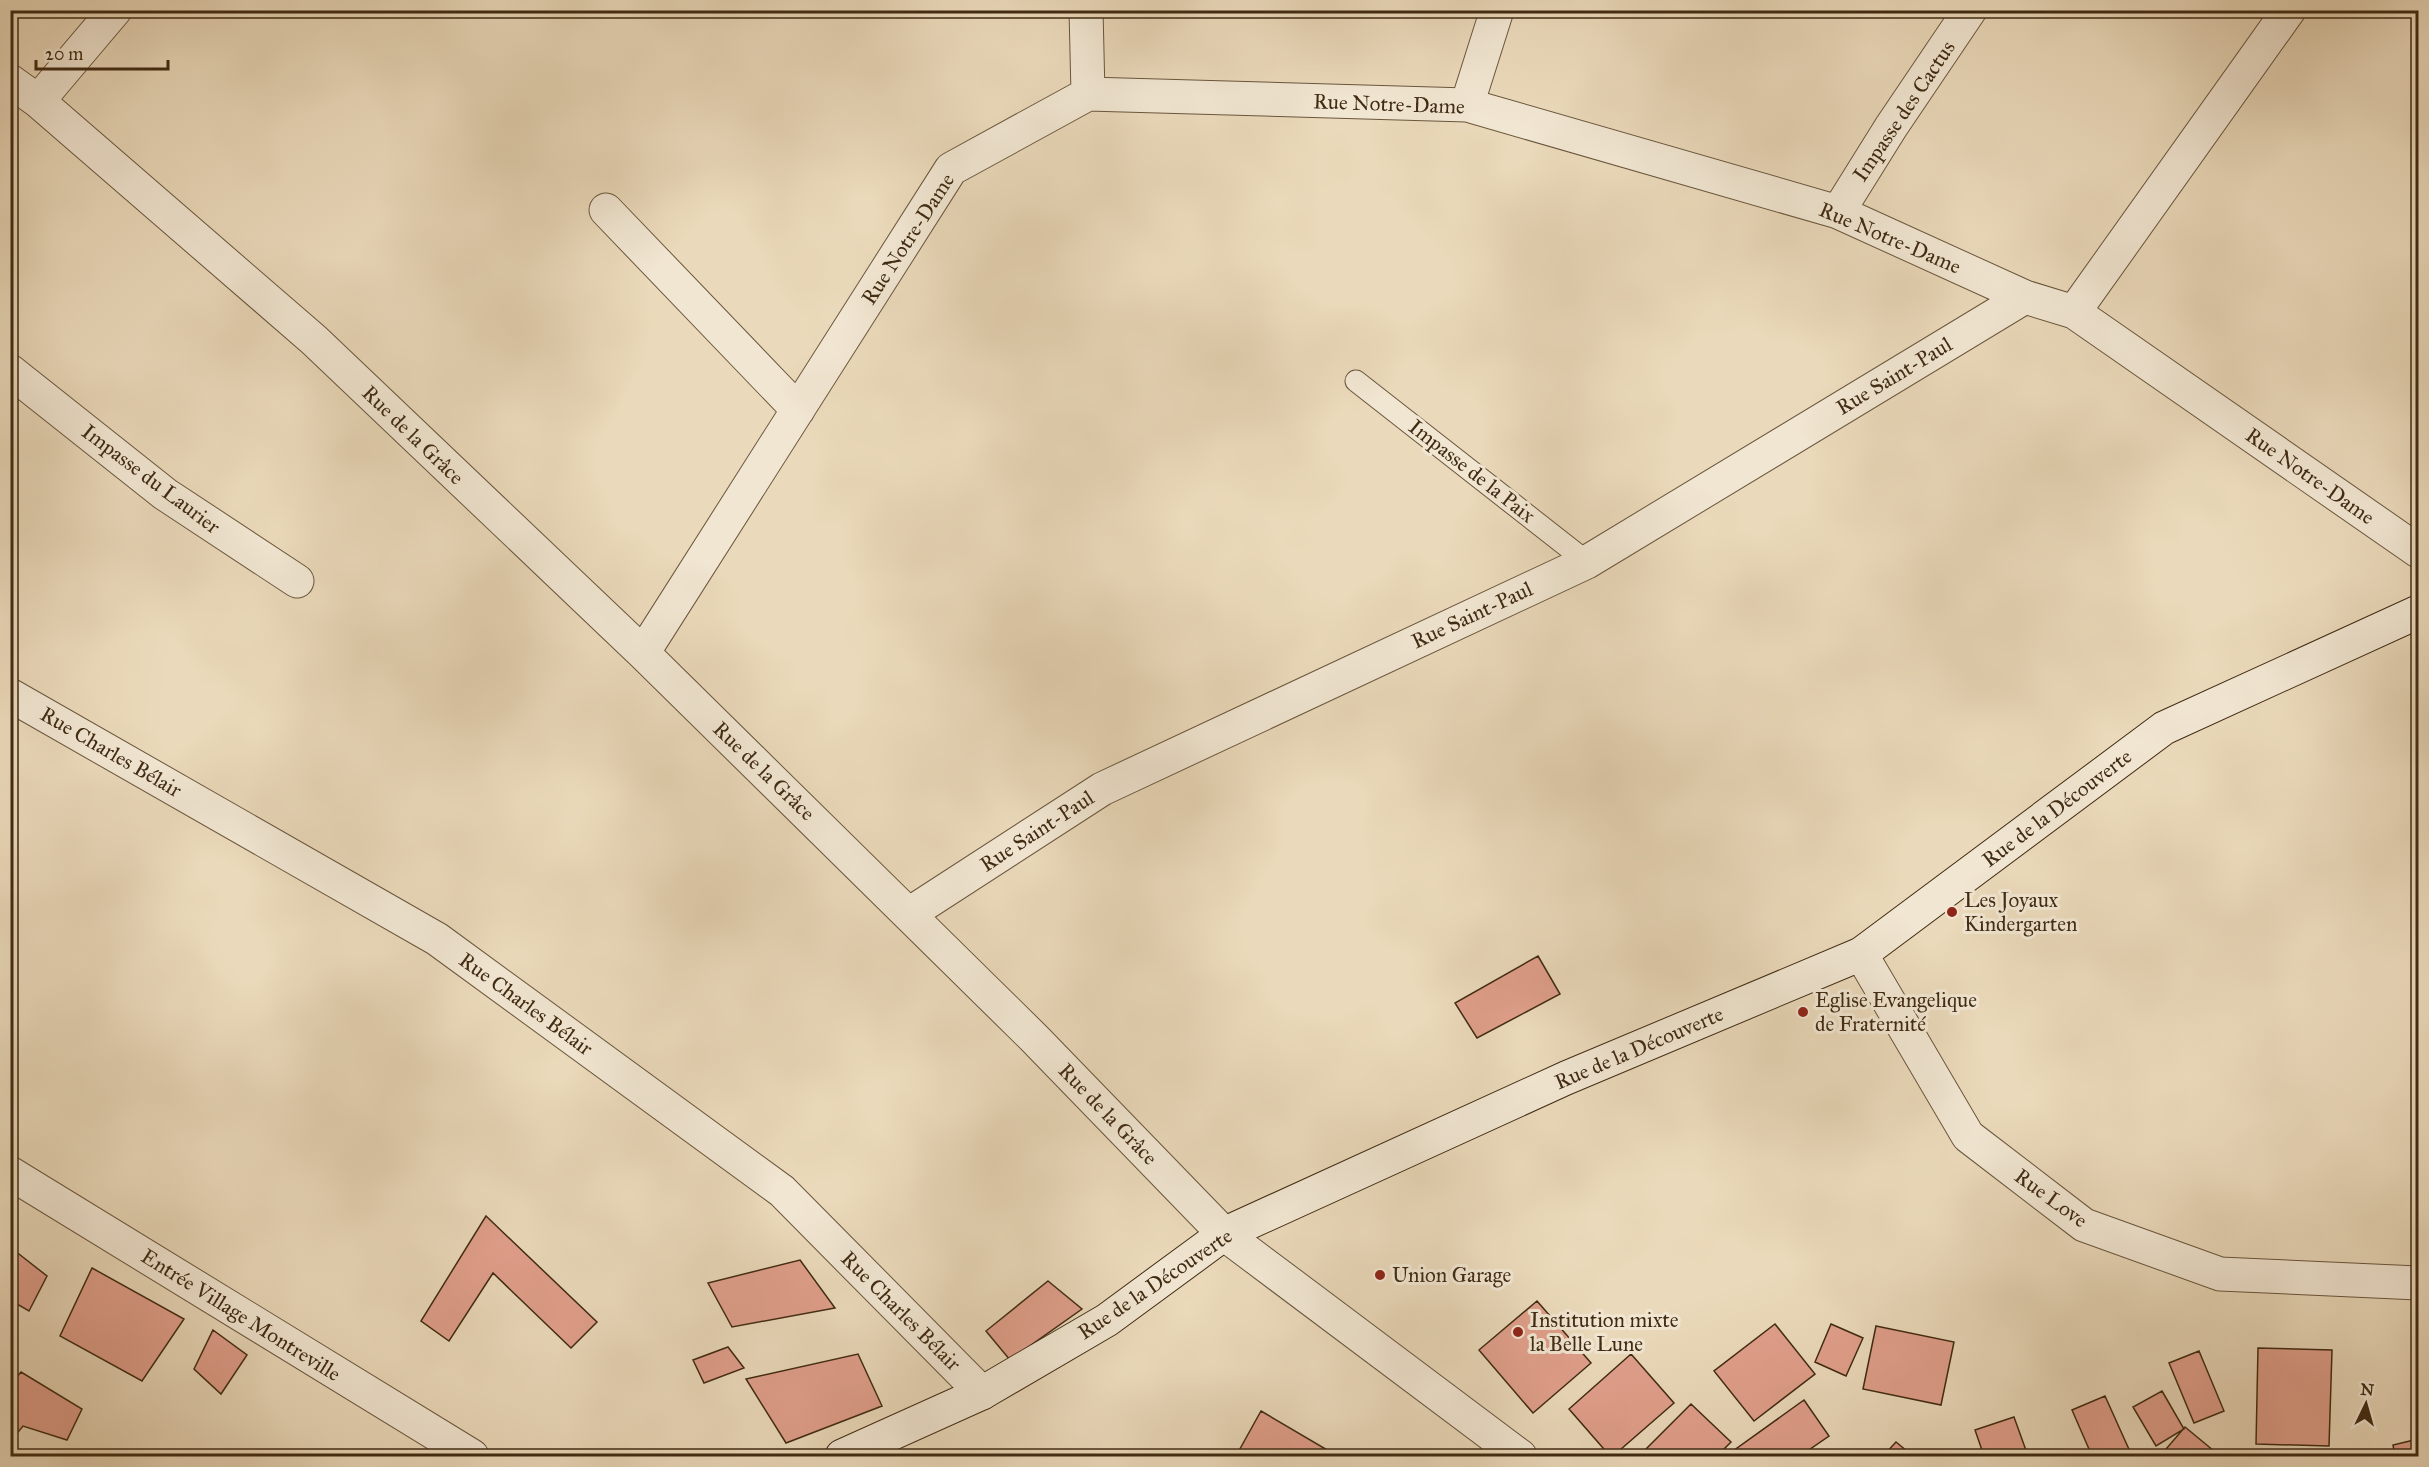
<svg xmlns="http://www.w3.org/2000/svg" width="2429" height="1467" font-family="'IM FELL Great Primer',serif">
<style>
.building{fill:#e09f8b;stroke:#402b13;stroke-width:1.5}
.lines{fill:none;stroke-linecap:round;stroke-linejoin:round}
.lane-casing{stroke:#6a563d;stroke-width:23}
.street-casing{stroke:#6a563d;stroke-width:35}
.secondary-casing{stroke:#402b13;stroke-width:35}
.lane{stroke:#f1e6d2;stroke-width:21}
.street{stroke:#f1e6d2;stroke-width:33}
.secondary{stroke:#f1e6d2;stroke-width:33}
.poi-dot{fill:#8f2418;stroke:#f1e6d2;stroke-width:2}
.labels{text-anchor:middle;stroke-width:6;stroke-linejoin:round;paint-order:stroke}
.street-label{font-size:21px;fill:#402b13;stroke:#f1e6d2}
.poi-label{font-size:21px;fill:#402b13;stroke:#f1e6d2;text-anchor:start}
</style>
<rect width="100%" height="100%" fill="#ead9ba"/>
<filter id="stains"><feTurbulence type="fractalNoise" baseFrequency=".00333" numOctaves="4"/><feColorMatrix values="0 0 0 0 .2 0 0 0 0 .09 0 0 0 0 .02 0 0 0 .5 -.17"/></filter>
<radialGradient id="worn" r=".72"><stop offset=".6" stop-color="#630" stop-opacity="0"/><stop offset="1" stop-color="#630" stop-opacity=".3"/></radialGradient>
<path class="building" d="M1538 956 1560 994 1477 1038 1455 1003Z
M486 1216 597 1322 571 1348 493 1273 449 1341 421 1321Z
M10 1247 47 1276 29 1311 10 1300Z
M800 1260 835 1308 732 1327 708 1283Z
M92 1268 184 1319 142 1381 60 1336Z
M1048 1281 1082 1309 1010 1360 986 1331Z
M1537 1301 1591 1363 1533 1413 1479 1350Z
M1775 1324 1815 1374 1754 1421 1714 1371Z
M1831 1324 1863 1338 1846 1376 1815 1362Z
M1876 1326 1954 1342 1941 1405 1863 1389Z
M213 1330 247 1355 221 1394 194 1369Z
M728 1347 744 1368 704 1383 693 1360Z
M2258 1348 2332 1350 2329 1446 2256 1444Z
M2199 1351 2224 1411 2194 1423 2169 1363Z
M858 1354 882 1406 786 1443 746 1379Z
M1631 1354 1674 1403 1613 1456H1610L1569 1409Z
M21 1372 82 1409 67 1440 23 1426 10 1442V1385Z
M2162 1391 2184 1429 2156 1446 2133 1407Z
M2105 1396 2132 1456H2092L2072 1410Z
M1804 1400 1829 1436 1800 1456H1726Z
M1691 1404 1731 1442 1717 1456H1639Z
M1261 1411 1334 1454 1332 1456H1236Z
M2014 1417 2028 1456H1984L1975 1430Z
M2185 1427 2220 1456H2160Z
M2418 1439V1456H2395L2393 1445Z
M1896 1442 1913 1456H1883Z"/>
<g class="lines">
<defs>
<path id="lane" d="M1356 381 1587 562"/>
<path id="street" d="M1086 10 1088 94
M10 81 38 101 314 340 643 653 1034 1038 1224 1234 1520 1456
M38 101 115 10
M1467 105 1497 10
M606 210 798 410
M1838 212 1891 127 1970 10
M2074 312 2289 10
M10 371 165 494 297 581
M643 653 951 169 1088 94 1467 105 1838 212 2025 297 2074 312 2418 551
M10 695 437 939 782 1191 982 1393
M909 914 1102 789 1587 562 2025 297
M1861 954 1968 1136 2084 1225 2220 1274 2418 1283
M10 1173 472 1456"/>
<path id="secondary" d="M842 1456 982 1393 1107 1320 1224 1234 1566 1078 1861 954 2164 728 2418 612"/>
</defs>
<use href="#lane" class="lane-casing"/>
<use href="#street" class="street-casing"/>
<use href="#secondary" class="secondary-casing"/>
<use href="#lane" class="lane"/>
<use href="#street" class="street"/>
<use href="#secondary" class="secondary"/>
</g>
<g class="poi-dot">
<circle cx="1952" cy="912" r="6"/>
<circle cx="1803" cy="1012" r="6"/>
<circle cx="1380" cy="1275" r="6"/>
<circle cx="1518" cy="1332" r="6"/>
</g>
<g class="labels">
<g class="street-label">
<text transform="translate(1389 104) rotate(2)" y="7">Rue Notre-Dame</text>
<text transform="translate(1904 111) rotate(-56)" y="7">Impasse des Cactus</text>
<text transform="translate(1890 238) rotate(23)" y="7">Rue Notre-Dame</text>
<text transform="translate(908 239) rotate(-57)" y="7">Rue Notre-Dame</text>
<text transform="translate(1894 376) rotate(-31)" y="7">Rue Saint-Paul</text>
<text transform="translate(413 435) rotate(44)" y="7">Rue de la Grâce</text>
<text transform="translate(1472 471) rotate(38)" y="7">Impasse de la Paix</text>
<text transform="translate(2310 476) rotate(35)" y="7">Rue Notre-Dame</text>
<text transform="translate(151 479) rotate(37)" y="7">Impasse du Laurier</text>
<text transform="translate(1472 615) rotate(-25)" y="7">Rue Saint-Paul</text>
<text transform="translate(111 752) rotate(30)" y="7">Rue Charles Bélair</text>
<text transform="translate(764 771) rotate(44)" y="7">Rue de la Grâce</text>
<text transform="translate(2057 808) rotate(-37)" y="7">Rue de la Découverte</text>
<text transform="translate(1037 831) rotate(-33)" y="7">Rue Saint-Paul</text>
<text transform="translate(526 1004) rotate(36)" y="7">Rue Charles Bélair</text>
<text transform="translate(1639 1048) rotate(-23)" y="7">Rue de la Découverte</text>
<text transform="translate(1108 1114) rotate(46)" y="7">Rue de la Grâce</text>
<text transform="translate(2051 1198) rotate(36)" y="7">Rue Love</text>
<text transform="translate(1155 1284) rotate(-34)" y="7">Rue de la Découverte</text>
<text transform="translate(901 1311) rotate(45)" y="7">Rue Charles Bélair</text>
<text transform="translate(241 1315) rotate(32)" y="7">Entrée Village Montreville</text>
</g>
<g class="poi-label">
<text x="1964" y="907">Les Joyaux<tspan x="1964" dy="24">Kindergarten</tspan></text>
<text x="1815" y="1007">Eglise Evangelique<tspan x="1815" dy="24">de Fraternité</tspan></text>
<text x="1392" y="1282">Union Garage</text>
<text x="1530" y="1327">Institution mixte<tspan x="1530" dy="24">la Belle Lune</tspan></text>
</g>
</g>
<rect width="2429" height="1467" fill="none" stroke="#ead9ba" stroke-width="36"/>
<rect x="12" y="12" width="2405" height="1443" fill="none" stroke="#402b13" stroke-width="3"/>
<rect x="18" y="18" width="2393" height="1431" fill="none" stroke="#402b13" stroke-width="1.5"/>
<g transform="translate(2366 1404) rotate(5)" stroke="#f1e6d2" stroke-width="4.5" paint-order="stroke">
<path d="M0-4.5L10 22L0 15L-10 22Z" fill="#402b13"/>
<text y="-9" font-size="16" font-weight="bold" text-anchor="middle" fill="#402b13">N</text>
</g>
<path d="M36 60v9h132v-9" fill="none" stroke="#402b13" stroke-width="3"/>
<text x="45" y="60" font-size="18" fill="#402b13" stroke="#f1e6d2" stroke-width="4.5" paint-order="stroke">20 m</text>
<rect width="100%" height="100%" filter="url(#stains)"/>
<rect width="100%" height="100%" fill="url(#worn)"/>
</svg>
